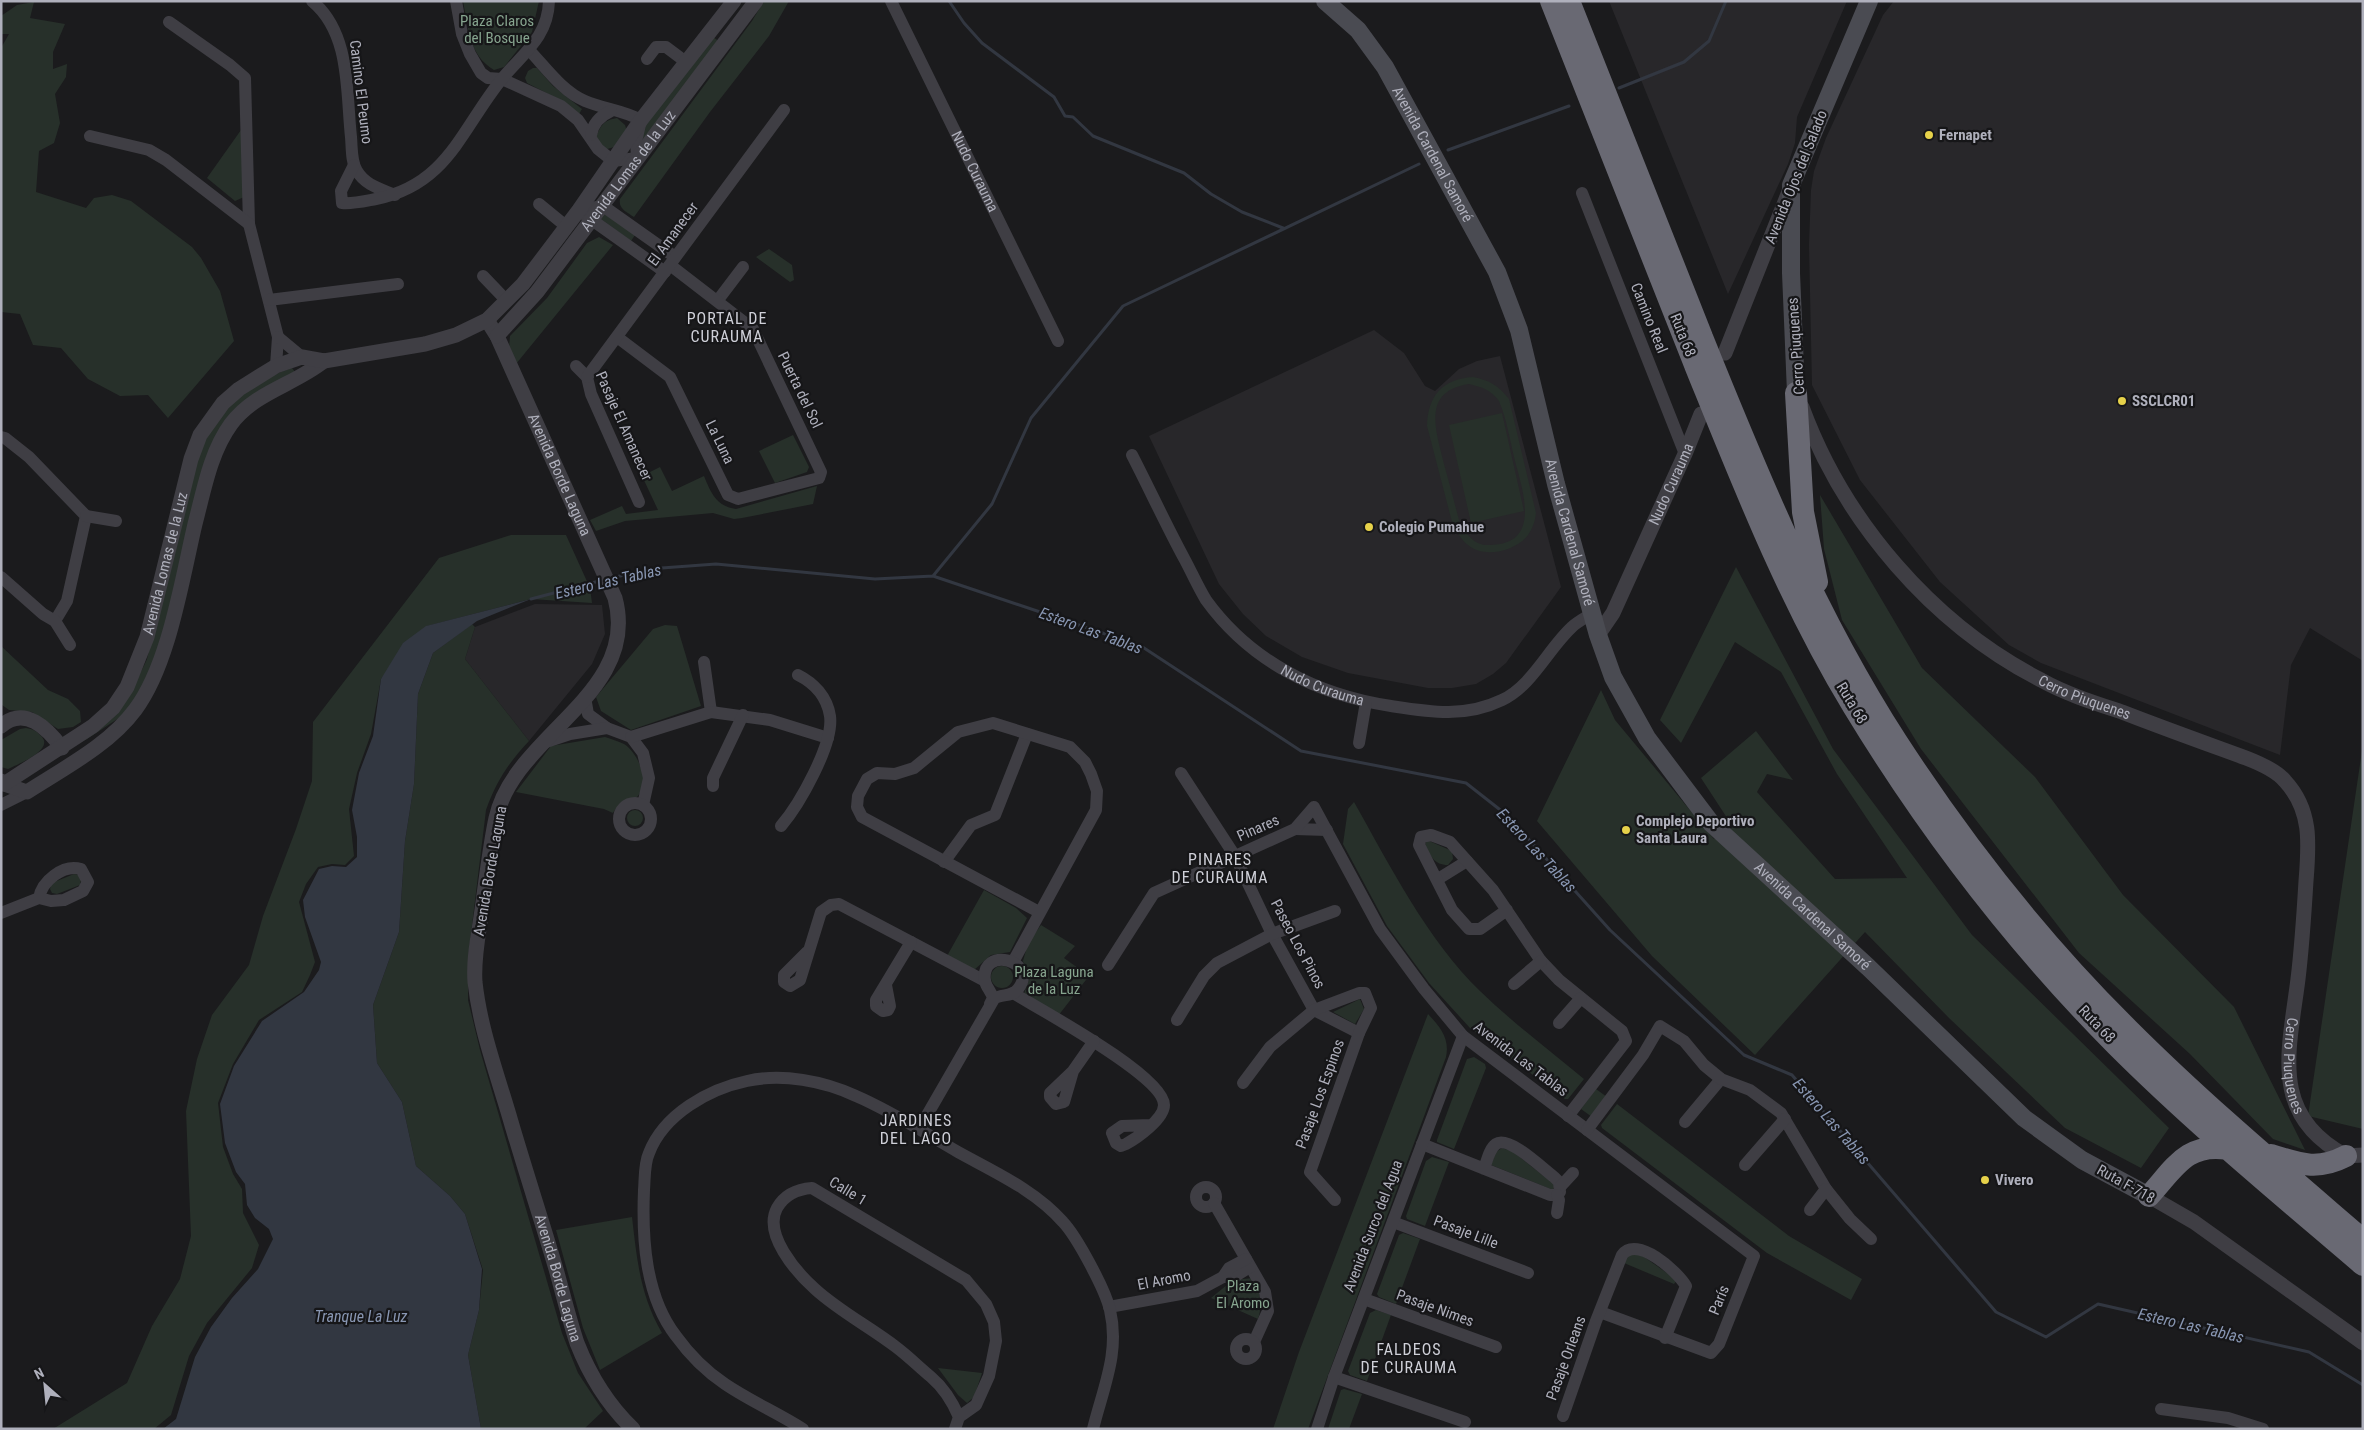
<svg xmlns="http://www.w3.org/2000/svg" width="2364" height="1430" font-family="'Roboto Condensed',sans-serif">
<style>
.built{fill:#28272a}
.green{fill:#27302a;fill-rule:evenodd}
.water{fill:#323741}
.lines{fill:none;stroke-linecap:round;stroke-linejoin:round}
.stream{stroke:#323741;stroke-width:3}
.minor{stroke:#3f3e44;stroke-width:12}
.tertiary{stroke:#3f3e44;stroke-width:15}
.secondary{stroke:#4a4b52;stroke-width:18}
.motorway{stroke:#696973;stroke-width:22}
.poi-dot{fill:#e6d14a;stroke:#161618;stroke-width:2}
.labels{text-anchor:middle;stroke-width:4.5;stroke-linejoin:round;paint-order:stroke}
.park-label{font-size:15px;fill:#87a58f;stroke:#161618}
.street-label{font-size:15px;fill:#afb0bc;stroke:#161618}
.poi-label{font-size:15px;font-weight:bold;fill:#afb0bc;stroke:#161618;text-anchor:start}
.neighbourhood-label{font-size:16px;letter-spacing:1px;fill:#cfd0d8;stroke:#161618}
.water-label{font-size:16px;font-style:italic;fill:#8997b3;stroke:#161618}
</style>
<rect width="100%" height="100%" fill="#1b1b1d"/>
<path class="built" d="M1609 1H1847L1797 117 1795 143 1788 164 1728 294Z
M1894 1H2363V661L2310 628 2291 665 2280 755 2041 663 2009 645 1940 582 1860 480 1812 385 1809 245 1811 190 1814 171 1826 138 1883 15Z
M1374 330 1404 353 1425 386 1435 391 1459 369 1477 361 1500 356 1561 587 1506 663 1493 674 1476 684 1452 688H1428L1348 673 1302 657 1266 636 1243 614 1219 584 1149 436Z
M535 604 602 605 605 634 592 664 529 741 465 659 475 627Z"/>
<path class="green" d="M463 1H539L532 32 504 67 494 70C469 55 468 28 463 1Z
M764 1H789L769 36 710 112 634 217C627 212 618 209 620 199L752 21Z
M34 2 30 18 65 24 53 52V69L67 64 66 77 55 94 60 123 54 143 39 151 36 192 86 208 94 198 112 195 131 201 192 247 201 258 220 291 234 341 168 418 148 395 120 396 88 379 61 348 33 345 20 314 1 312V48L9 34H1V16L17 5Z
M713 37 720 42 645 139 642 138 640 132Z
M533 68H537L553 86 582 109 579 114 564 102 527 83 525 78 528 71Z
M617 118 625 125 627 131 614 147 604 150 596 137C601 125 604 120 617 118Z
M241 130 244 197 235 201 207 178Z
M605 214 635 235 631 241 601 219Z
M599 237 613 245 516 364 509 348 510 336 547 298 587 243Z
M769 249 792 265 794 280 790 282 756 257Z
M292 368 295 372 232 413 156 661 128 712 84 741C113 713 131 696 147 659L198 455C214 415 250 381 292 368Z
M1473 377C1489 380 1499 386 1509 399L1536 513C1535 521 1533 528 1528 535 1516 551 1484 559 1468 545 1461 540 1456 530 1452 522L1427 426C1428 396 1442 379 1473 377ZM1469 384C1482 387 1491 390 1499 401 1507 420 1510 441 1515 461 1523 492 1542 545 1489 545 1474 546 1465 533 1459 520 1454 501 1449 482 1444 464 1436 431 1421 391 1469 384Z
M1502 413 1524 511 1471 523 1449 425Z
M793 435 809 467 807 472 775 483 759 451Z
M660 467 672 491 704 476C711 493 716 506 736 509L817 486 813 504 742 518 734 519 713 513 625 521 596 531 590 520 622 506 626 514 658 510 642 476Z
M1820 495 1922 668 2035 777 2123 895 2234 1007 2305 1150 2273 1139 2190 1054 2079 953 1921 749 1842 620 1824 549Z
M511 535H566L590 588 592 603 531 599 427 626 381 679 371 734 357 773 349 809 354 856 345 865 332 864 318 867 306 884 299 902 315 962 310 975 302 992 259 1020 233 1064 218 1103 223 1147 233 1174 242 1189 243 1213 259 1245 252 1268 207 1323 189 1356 171 1415 154 1429H53L127 1383 152 1326 180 1279 191 1236 186 1111 197 1059 212 1015 249 965 263 916 296 829 312 781 313 722 439 558Z
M1736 567 1833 749 1972 935 2169 1128 2141 1168 2065 1128 1949 1018 1865 932 1755 1055 1652 956 1537 821 1601 690 1615 720 1714 839 1733 827 1701 778 1756 731 1793 780 1767 774 1757 792 1835 879 1907 878 1837 774 1781 672 1735 642 1681 743 1660 720Z
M472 624 475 627 465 659 529 741C509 762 496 782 486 810L468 958V1000L480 1050 562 1333 578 1373 603 1411 584 1429H481L468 1355 479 1310 483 1270 465 1214 450 1196 416 1166 402 1102 377 1063 373 1005 399 932 405 841 414 784 418 694 433 653Z
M665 625 677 626 701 706 631 730 601 711 596 697 653 629Z
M1 646 48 690 68 699 80 711 81 722 73 727 58 729 32 712 9 710 2 705Z
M26 728C33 729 36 731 40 735 57 749 18 764 8 769L1 767V740L20 729Z
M605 737C611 739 618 741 624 744 638 753 651 782 638 796 630 804 619 802 613 813L604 809 516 792 551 746Z
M2363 744V1129L2308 1116Z
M1354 802C1389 864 1428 941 1480 991 1512 1022 1549 1050 1584 1079L1568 1099H1565L1470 1028 1429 983 1387 926 1343 844 1348 809Z
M627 818a8 8 0 1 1 16 0a8 8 0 1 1-16 0Z
M1427 840 1452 851 1453 859 1448 865C1434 865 1431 856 1425 845Z
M74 874 79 875 81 880 80 885 57 894 52 893 50 889 52 883Z
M984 890 1016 908 1027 918 1010 952 991 955 974 970 947 956Z
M1041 925 1075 946 1064 958 1089 976 1058 1016 1023 996 1029 980 1023 961 1028 943Z
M991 977a11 11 0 1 1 22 0a11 11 0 1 1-22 0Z
M1360 999 1364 1009 1355 1024 1333 1012Z
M1428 1014C1440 1027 1450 1038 1446 1057L1308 1429H1273L1299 1352Z
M1474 1057 1485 1064 1486 1068 1454 1149 1437 1142V1140L1467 1059Z
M1596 1089 1607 1097 1592 1117 1581 1109Z
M1617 1104 1789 1236 1862 1279 1851 1300 1767 1253 1602 1128 1601 1125Z
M1502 1148 1512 1151 1555 1185 1553 1190 1491 1165 1496 1152Z
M1432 1157 1449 1162 1425 1226 1407 1219 1406 1216 1426 1161Z
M632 1217C637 1260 640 1295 662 1333L600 1370 583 1328 556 1230Z
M1403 1233 1420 1239 1396 1304 1379 1297 1377 1294 1399 1235Z
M1637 1252 1677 1280 1674 1284 1624 1263 1629 1254Z
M1253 1278C1260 1292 1263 1304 1258 1319L1211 1298 1233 1280Z
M1376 1310 1391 1315 1367 1381 1350 1375 1348 1371 1370 1313Z
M938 1368 982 1373 974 1397 967 1403 958 1395Z
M1344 1389 1362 1394 1349 1429H1328L1341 1390Z"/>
<path class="water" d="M531 599 477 621 433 653 418 694 414 784 405 841 399 932 373 1005 377 1063 402 1102 416 1166 450 1196 465 1214 482 1269 479 1310 468 1355 481 1429H163L176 1419 195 1357 211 1327 232 1298 258 1269 273 1239 269 1229 255 1218 247 1205 245 1184 236 1172 225 1143 220 1104 234 1066 262 1021 304 992 319 970 321 962 305 917 303 900 319 869 332 866 346 867 357 857V837L352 810 359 773 373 736 381 679 403 643 426 626Z"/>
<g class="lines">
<path class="stream" d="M949 1 964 23 982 43 1054 97 1065 116 1073 117 1093 136 1184 173 1211 194 1242 212 1283 228
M1619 88 1684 62 1709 41 1726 1
M1448 150 1569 106
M933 576 992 504 1031 418 1123 306 1419 164
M612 578 648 569 716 564 875 579 933 576 1141 646 1301 751 1466 783 1508 816 1610 930 1744 1055 1792 1075 1996 1312 2046 1337 2098 1304 2309 1352 2363 1385
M531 599 603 580"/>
<g class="minor">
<path d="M312 1C351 33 346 92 351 137 352 148 351 162 357 171 365 185 381 189 395 195"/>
<path d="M456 1 462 34 470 54 481 73 488 78 502 79 561 106 578 120 598 149 613 161 637 158 636 142 641 120C623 110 604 109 585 101 563 92 546 68 530 51"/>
<path id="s1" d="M891 1 1058 341"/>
<path d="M169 22 230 65 245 78 249 224 278 337 276 366"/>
<path d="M647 59 656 47H666L686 62"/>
<path d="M591 135C593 123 600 116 611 111"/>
<path d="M90 136 149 150 166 160 249 224"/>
<path d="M354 165 341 191 342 203C353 204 365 201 376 199 447 185 461 130 501 80 522 54 548 38 549 1"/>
<path d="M1582 193 1685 454"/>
<path d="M539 204 567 227"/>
<path d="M579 210 603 206 675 257"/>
<path d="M585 215 665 272"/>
<path d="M483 276 507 301"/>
<path d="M269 300 398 284"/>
<path d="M718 300 743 267"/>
<path d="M278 337 302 357"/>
<path d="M617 337 670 377 728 495 738 499 819 478 821 472 753 329 670 265"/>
<path d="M576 366 587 377 591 394 639 502"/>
<path d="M587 377 784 110"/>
<path d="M1 437 5 438 29 457 86 516 67 601 55 621"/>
<path id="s2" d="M1132 455C1150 490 1166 525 1185 560 1192 573 1198 587 1206 600 1250 661 1317 695 1391 706 1430 712 1465 718 1502 700 1532 686 1548 649 1572 627 1577 622 1585 618 1591 614"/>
<path d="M86 516 116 521"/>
<path d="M1 577 43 614 55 621 70 645"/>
<path d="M704 662 711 712"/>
<path d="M585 697 588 714 607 728 631 737 643 753 649 778 643 805"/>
<path d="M631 737 711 712 770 720 828 738"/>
<path d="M546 742 570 734 607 728"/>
<path d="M1359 743 1366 702"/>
<path d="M1181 773 1235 856 1272 934 1314 1010 1359 1033"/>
<path d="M713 786V778L743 715"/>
<circle cx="635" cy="819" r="16"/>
<path d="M1 805 27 792"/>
<path d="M781 826C799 805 834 744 830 716 827 697 814 683 798 675"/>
<path d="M1295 829 1327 830"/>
<path d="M944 862 971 825 995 815 1027 734"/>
<path d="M1438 879 1467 861"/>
<path d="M1507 910 1480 929H1469L1452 910 1419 845 1421 837 1431 835 1450 842 1493 890 1541 961 1559 980 1622 1031 1626 1041 1568 1116"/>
<path d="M1 913 39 898 51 901 64 900 83 891 88 882 81 869C63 864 42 881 39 898"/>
<path d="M807 952 784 975V982L790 986 800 980 821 912 831 905 839 904 985 981"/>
<path d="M1013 962 1096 810 1097 791 1091 774 1085 762 1070 747 993 723 958 732 914 768 895 774 877 773 867 779 858 796 857 807 862 817 1039 912"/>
<path d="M1108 965 1154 893 1295 829 1314 807 1380 929 1424 989 1463 1036 1754 1256 1719 1344 1711 1353 1600 1312"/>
<path d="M1514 984 1541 961"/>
<path d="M886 985 890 1006 888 1010 883 1011 876 1006V1000L911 942"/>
<path d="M1013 993C1039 1009 1164 1076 1164 1105 1164 1119 1137 1138 1126 1144L1121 1146 1116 1143 1112 1133 1122 1126 1150 1125"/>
<path d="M1177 1020 1204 976 1217 963 1272 934 1335 911"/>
<path d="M1559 1023 1581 998"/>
<path d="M1073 1071 1064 1102 1056 1104 1050 1097V1093L1073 1071 1094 1041"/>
<path d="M1243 1083 1270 1047 1314 1010 1359 993H1365L1371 1008 1359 1033 1310 1172 1335 1200"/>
<path d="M1685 1122 1721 1079"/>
<path d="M919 1129 994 999C1001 993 1011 998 1018 989 1040 961 980 944 985 981 986 987 991 991 993 998L990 1004"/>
<path d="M1587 1130 1643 1055 1660 1026 1684 1041 1704 1065 1721 1079 1750 1090 1781 1113 1826 1189 1850 1219 1871 1239"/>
<path d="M1422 1144 1550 1195H1557L1560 1192 1559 1182 1554 1177C1543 1169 1509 1135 1496 1144 1489 1149 1487 1161 1484 1169"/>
<path d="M1745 1165 1785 1119"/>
<circle cx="1206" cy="1197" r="10"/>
<path d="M1560 1187 1573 1173"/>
<path d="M1557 1195 1559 1200 1557 1213"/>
<path d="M1214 1203 1265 1292 1268 1311 1254 1342"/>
<path d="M1810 1210 1826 1189"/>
<path d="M1393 1222 1528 1273"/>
<path d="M1223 1277H1234L1250 1267"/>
<path d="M1364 1299 1496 1347"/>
<path d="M1109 1307 1197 1291 1223 1277 1229 1268 1246 1259"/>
<circle cx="1246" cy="1349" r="10"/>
<path d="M1334 1377 1465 1422"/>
<path d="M2161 1409 2228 1418 2263 1429"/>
<path d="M1563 1416 1596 1321 1622 1255C1637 1235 1677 1271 1686 1286L1665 1338"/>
<path d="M803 1429C778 1413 750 1401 725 1384 707 1372 689 1354 676 1336 645 1296 642 1238 644 1190 645 1178 644 1164 649 1153 664 1114 709 1089 747 1081 782 1073 824 1081 856 1096 891 1111 925 1133 958 1152 994 1172 1035 1190 1063 1222 1077 1237 1105 1289 1110 1310 1120 1353 1103 1388 1093 1429"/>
<path d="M955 1429 959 1417 976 1405 989 1376 996 1341 994 1322 986 1304 966 1280 812 1188C798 1189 785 1194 777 1208 763 1234 796 1272 815 1289 839 1311 870 1327 896 1347 908 1356 919 1367 931 1377 944 1388 952 1401 959 1417"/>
<path d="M1317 1429 1334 1377 1463 1036"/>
</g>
<g class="tertiary">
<path id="s3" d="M487 320 497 336 615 598C641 694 514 735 496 818 490 846 487 874 483 902 480 928 473 956 475 982 480 1028 496 1071 509 1115 524 1167 541 1218 556 1269 563 1294 569 1319 577 1343 590 1376 608 1405 633 1429"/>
<path id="s4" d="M497 336 537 292 756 1"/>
<path d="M1725 353 1790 189"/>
<path id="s5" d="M1802 407C1844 521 1932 624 2041 680 2066 694 2095 703 2122 712 2163 728 2205 743 2246 758 2259 763 2276 770 2285 781 2312 810 2309 844 2306 881 2304 914 2302 946 2298 979 2289 1051 2269 1115 2346 1156L2363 1155"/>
<path id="s6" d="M1598 635 1613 613 1685 454 1701 414"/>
<path d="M1 726C25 705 48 729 62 748"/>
<path d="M1 781 4 784 27 792C64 768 109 745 135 710 169 665 182 579 195 524 204 490 210 453 231 424 255 392 294 385 324 361"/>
<path id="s7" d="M4 784 93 726 113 708 127 687 147 637 191 459 200 435 223 403 239 389 276 366 302 357 324 361 425 344 456 335 487 320 523 284 579 210 641 120 734 1"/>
<path d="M2149 1196 2194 1222 2363 1343"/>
</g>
<g class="secondary">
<path id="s8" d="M1325 1 1358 30 1385 67 1497 272 1519 330 1556 484 1598 635 1613 677 1647 738 1711 823 1868 967 2024 1118 2082 1160 2149 1196"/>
<path d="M1796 393 1791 273V185L1869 1"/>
</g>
<path class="motorway" d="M1551 1C1599 123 1647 244 1695 365 1742 481 1788 599 1853 706 1927 828 2016 944 2116 1045 2194 1123 2279 1193 2363 1265
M1569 1C1614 113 1658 225 1702 337 1758 476 1815 615 1897 742 1964 845 2041 943 2128 1029 2202 1103 2283 1171 2363 1240
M1796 393 1803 512 1817 582
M2271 1155C2300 1164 2317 1171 2346 1156
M2149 1196C2174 1169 2186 1142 2228 1149"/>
</g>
<g class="poi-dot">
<circle cx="1929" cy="135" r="5"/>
<circle cx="2122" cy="401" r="5"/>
<circle cx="1369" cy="527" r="5"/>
<circle cx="1626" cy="830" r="5"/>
<circle cx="1985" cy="1180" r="5"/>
</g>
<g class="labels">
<g class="park-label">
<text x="497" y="26">Plaza Claros<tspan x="497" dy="17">del Bosque</tspan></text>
<text x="1054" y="977">Plaza Laguna<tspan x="1054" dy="17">de la Luz</tspan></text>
<text x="1243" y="1291">Plaza<tspan x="1243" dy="17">El Aromo</tspan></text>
</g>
<g class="street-label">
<text transform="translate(361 92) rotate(83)" y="5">Camino El Peumo</text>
<text dy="5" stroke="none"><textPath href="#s8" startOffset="189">Avenida Cardenal Samoré</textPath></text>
<text dy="5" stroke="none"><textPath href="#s4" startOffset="211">Avenida Lomas de la Luz</textPath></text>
<text dy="5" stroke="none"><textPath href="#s1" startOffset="190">Nudo Curauma</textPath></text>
<text transform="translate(1796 177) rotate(-68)" y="5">Avenida Ojos del Salado</text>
<text transform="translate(673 234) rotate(-54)" y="5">El Amanecer</text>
<text transform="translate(1649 318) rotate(68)" y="5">Camino Real</text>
<text transform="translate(1683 335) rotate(68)" y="5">Ruta 68</text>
<text transform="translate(1796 346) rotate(-94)" y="5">Cerro Piuquenes</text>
<text transform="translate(800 390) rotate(64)" y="5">Puerta del Sol</text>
<text transform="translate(624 426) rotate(66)" y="5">Pasaje El Amanecer</text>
<text transform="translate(720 442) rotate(64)" y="5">La Luna</text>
<text dy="5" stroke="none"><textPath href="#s3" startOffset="171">Avenida Borde Laguna</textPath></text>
<text dy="5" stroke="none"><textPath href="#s6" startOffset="168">Nudo Curauma</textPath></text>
<text dy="5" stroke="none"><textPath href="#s8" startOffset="594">Avenida Cardenal Samoré</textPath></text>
<text dy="5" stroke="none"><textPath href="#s7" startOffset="288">Avenida Lomas de la Luz</textPath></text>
<text dy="5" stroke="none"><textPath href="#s2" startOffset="310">Nudo Curauma</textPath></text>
<text dy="5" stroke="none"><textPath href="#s5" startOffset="418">Cerro Piuquenes</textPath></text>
<text transform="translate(1852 703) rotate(59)" y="5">Ruta 68</text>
<text transform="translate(1258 828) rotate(-24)" y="5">Pinares</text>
<text transform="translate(490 871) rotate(-80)" y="5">Avenida Borde Laguna</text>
<text dy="5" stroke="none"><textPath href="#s8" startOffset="1059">Avenida Cardenal Samoré</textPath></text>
<text transform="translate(1298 944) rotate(62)" y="5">Paseo Los Pinos</text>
<text transform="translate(2097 1024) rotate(46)" y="5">Ruta 68</text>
<text transform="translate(1521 1059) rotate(37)" y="5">Avenida Las Tablas</text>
<text dy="5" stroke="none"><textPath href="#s5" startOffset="928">Cerro Piuquenes</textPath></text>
<text transform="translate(1320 1094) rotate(-70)" y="5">Pasaje Los Espinos</text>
<text transform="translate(2126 1184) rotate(29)" y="5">Ruta F-718</text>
<text transform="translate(848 1191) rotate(31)" y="5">Calle 1</text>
<text transform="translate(1373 1226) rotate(-69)" y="5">Avenida Surco del Agua</text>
<text transform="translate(1466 1232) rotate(21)" y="5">Pasaje Lille</text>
<text dy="5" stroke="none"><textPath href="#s3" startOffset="1040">Avenida Borde Laguna</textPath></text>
<text transform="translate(1164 1280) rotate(-11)" y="5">El Aromo</text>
<text transform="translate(1719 1300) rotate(-68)" y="5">París</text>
<text transform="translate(1435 1308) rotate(20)" y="5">Pasaje Nimes</text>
<text transform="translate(1566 1358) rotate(-70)" y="5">Pasaje Orleans</text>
</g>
<g class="poi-label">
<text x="1939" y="140">Fernapet</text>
<text x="2132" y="406">SSCLCR01</text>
<text x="1379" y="532">Colegio Pumahue</text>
<text x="1636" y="826">Complejo Deportivo<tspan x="1636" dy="17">Santa Laura</tspan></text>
<text x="1995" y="1185">Vivero</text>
</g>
<g class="neighbourhood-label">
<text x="727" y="324">PORTAL DE<tspan x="727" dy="18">CURAUMA</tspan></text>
<text x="1220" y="865">PINARES<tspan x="1220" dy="18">DE CURAUMA</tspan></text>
<text x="916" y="1126">JARDINES<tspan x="916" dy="18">DEL LAGO</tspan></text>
<text x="1409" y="1355">FALDEOS<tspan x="1409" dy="18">DE CURAUMA</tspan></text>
</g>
<g class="water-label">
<text transform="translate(608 581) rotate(-13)" y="6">Estero Las Tablas</text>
<text transform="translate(1091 630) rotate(20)" y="6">Estero Las Tablas</text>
<text transform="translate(1537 850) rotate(47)" y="6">Estero Las Tablas</text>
<text transform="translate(1832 1121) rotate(49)" y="6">Estero Las Tablas</text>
<text x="361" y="1322">Tranque La Luz</text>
<text transform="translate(2191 1325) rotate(13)" y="6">Estero Las Tablas</text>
</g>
</g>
<rect width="2364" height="1430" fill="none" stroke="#afb0bc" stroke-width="5"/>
<g transform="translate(45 1385) rotate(333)" stroke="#161618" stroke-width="4" paint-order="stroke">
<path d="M0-4L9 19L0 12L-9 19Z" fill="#afb0bc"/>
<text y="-8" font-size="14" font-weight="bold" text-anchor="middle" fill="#afb0bc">N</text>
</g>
</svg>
